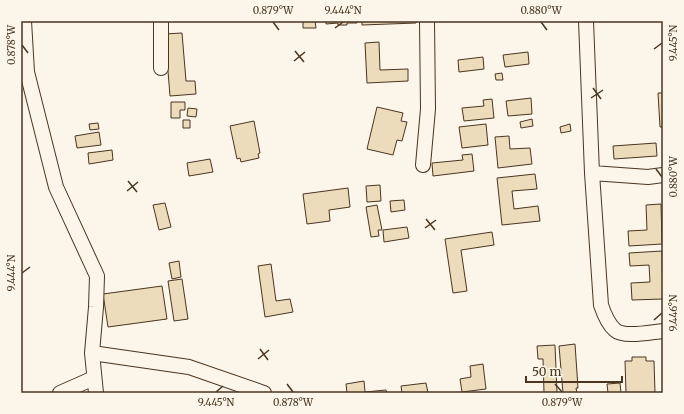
<svg xmlns="http://www.w3.org/2000/svg" width="684" height="414" font-family="Merriweather,serif">
<style>
.building{fill:#ecdcbc;stroke:#4a3520}
.lines{fill:none;stroke-linecap:round;stroke-linejoin:round}
.minor-casing{stroke:#4a3520;stroke-width:16}
.minor{stroke:#fbf6e9;stroke-width:14}
.ticks{fill:none;stroke:#4a3520;stroke-width:1.5}
.neatline{fill:none;stroke:#4a3520;stroke-width:1.5}
.ticks-label{font-size:10px;text-anchor:middle;fill:#4a3520}
</style>
<rect width="100%" height="100%" fill="#fbf6e9"/>
<path class="building" d="M303 21H315L316 28H303Z
M326 21H357V23H347V25H338V23L326 24Z
M362 21H416V23L362 25Z
M182 33 186 81H195L196 94 170 96 165 34Z
M379 42 380 70 408 69V81L367 83 365 43Z
M528 52 529 64 505 67 503 55Z
M483 57 484 69 459 72 458 60Z
M502 73 503 80H496L495 74Z
M658 93H663V127H660Z
M531 98 532 114 508 116 506 101Z
M492 99 494 118 464 121 462 108 484 106 483 100Z
M171 102H185V110H180V118H171Z
M377 107 403 113 401 121 407 122 402 141 397 140 393 155 367 149Z
M188 108 197 109 196 117 187 116Z
M532 119 533 126 521 128 520 122Z
M183 120H190V128H183Z
M254 121 260 153 258 154 259 158 241 162 240 158 237 159 230 126Z
M98 123 99 129 90 130 89 124Z
M486 124 488 145 462 148 459 127Z
M570 124 571 131 561 133 560 127Z
M99 132 101 145 77 148 75 136Z
M509 136 510 149 530 148 532 164 498 168 495 137Z
M656 143 657 156 614 159 613 146Z
M112 150 113 160 89 164 88 153Z
M472 154 474 171 433 176 432 163 463 160 462 155Z
M210 159 213 172 189 176 187 163Z
M535 174 537 189 512 191 514 209 538 206 540 221 502 225 497 178Z
M380 185 381 201 367 202 366 186Z
M348 188 350 207 329 210 330 221 307 224 303 194Z
M404 200 405 210 391 212 390 201Z
M165 203 171 227 159 230 153 205Z
M661 204 662 244 629 246 628 231 647 230 646 205Z
M377 205 382 230H378L379 236 371 237 366 207Z
M407 227 409 238 384 242 383 230Z
M492 232 494 245 461 250 467 291 453 293 445 239Z
M662 251 663 299 632 300 631 283 650 282 649 265 630 266 629 253Z
M179 261 181 277 172 279 169 263Z
M271 264 276 301 290 299 293 312 265 317 258 266Z
M182 279 188 319 174 321 168 281Z
M162 286 167 319 108 327 103 294Z
M575 344 578 388H576L577 393H563L559 346Z
M555 345 557 393H544L543 359H538L537 346Z
M632 357H646V361H654L655 393H626L625 361H632Z
M483 364 486 389 462 392 460 379 471 377 470 366Z
M364 381 365 392 386 390 387 393H347L346 384Z
M426 383 428 393H402L401 386Z
M620 383 621 393H608L607 384Z"/>
<g class="lines">
<defs>
<path id="minor" d="M24 21 27 72 56 187 97 276 96 307 92 353 96 393
M586 21 592 173 601 305C604 314 608 324 615 330 624 338 651 332 663 331
M161 68V21
M423 165 428 109 427 21
M592 173 648 177 663 175
M92 353 189 367 264 393
M60 393 94 378"/>
</defs>
<use href="#minor" class="minor-casing"/>
<use href="#minor" class="minor"/>
</g>
<path class="ticks" d="M273 22 279 30M541 22 547 30M335 28 343 22M22 45 28 53M654 49 662 43M295 51 304 62M294 61 305 52M593 88 601 99M591 98 603 90M656 169 662 177M128 181 137 192M127 191 138 182M426 219 435 230M425 228 436 220M22 273 30 267M654 320 662 313M260 349 268 360M258 359 269 350M287 384 293 392M555 384 562 392M216 392 223 386"/>
<rect width="684" height="414" fill="none" stroke="#fbf6e9" stroke-width="44"/>
<path d="M526 376v6h96v-6" fill="none" stroke="#4a3520" stroke-width="2"/>
<text x="532" y="376" font-size="12" fill="#4a3520" stroke="#fbf6e9" stroke-width="3" paint-order="stroke">50 m</text>
<rect x="22" y="22" width="640" height="370" class="neatline"/>
<g class="ticks-label">
<text x="273" y="14">0.879°W</text>
<text x="343" y="14">9.444°N</text>
<text x="541" y="14">0.880°W</text>
<text transform="translate(673 43) rotate(-90)" y="4">9.445°N</text>
<text transform="translate(11 45) rotate(-90)" y="4">0.878°W</text>
<text transform="translate(673 177) rotate(-90)" y="4">0.880°W</text>
<text transform="translate(11 273) rotate(-90)" y="4">9.444°N</text>
<text transform="translate(673 313) rotate(-90)" y="4">9.446°N</text>
<text x="216" y="406">9.445°N</text>
<text x="293" y="406">0.878°W</text>
<text x="562" y="406">0.879°W</text>
</g>
</svg>
